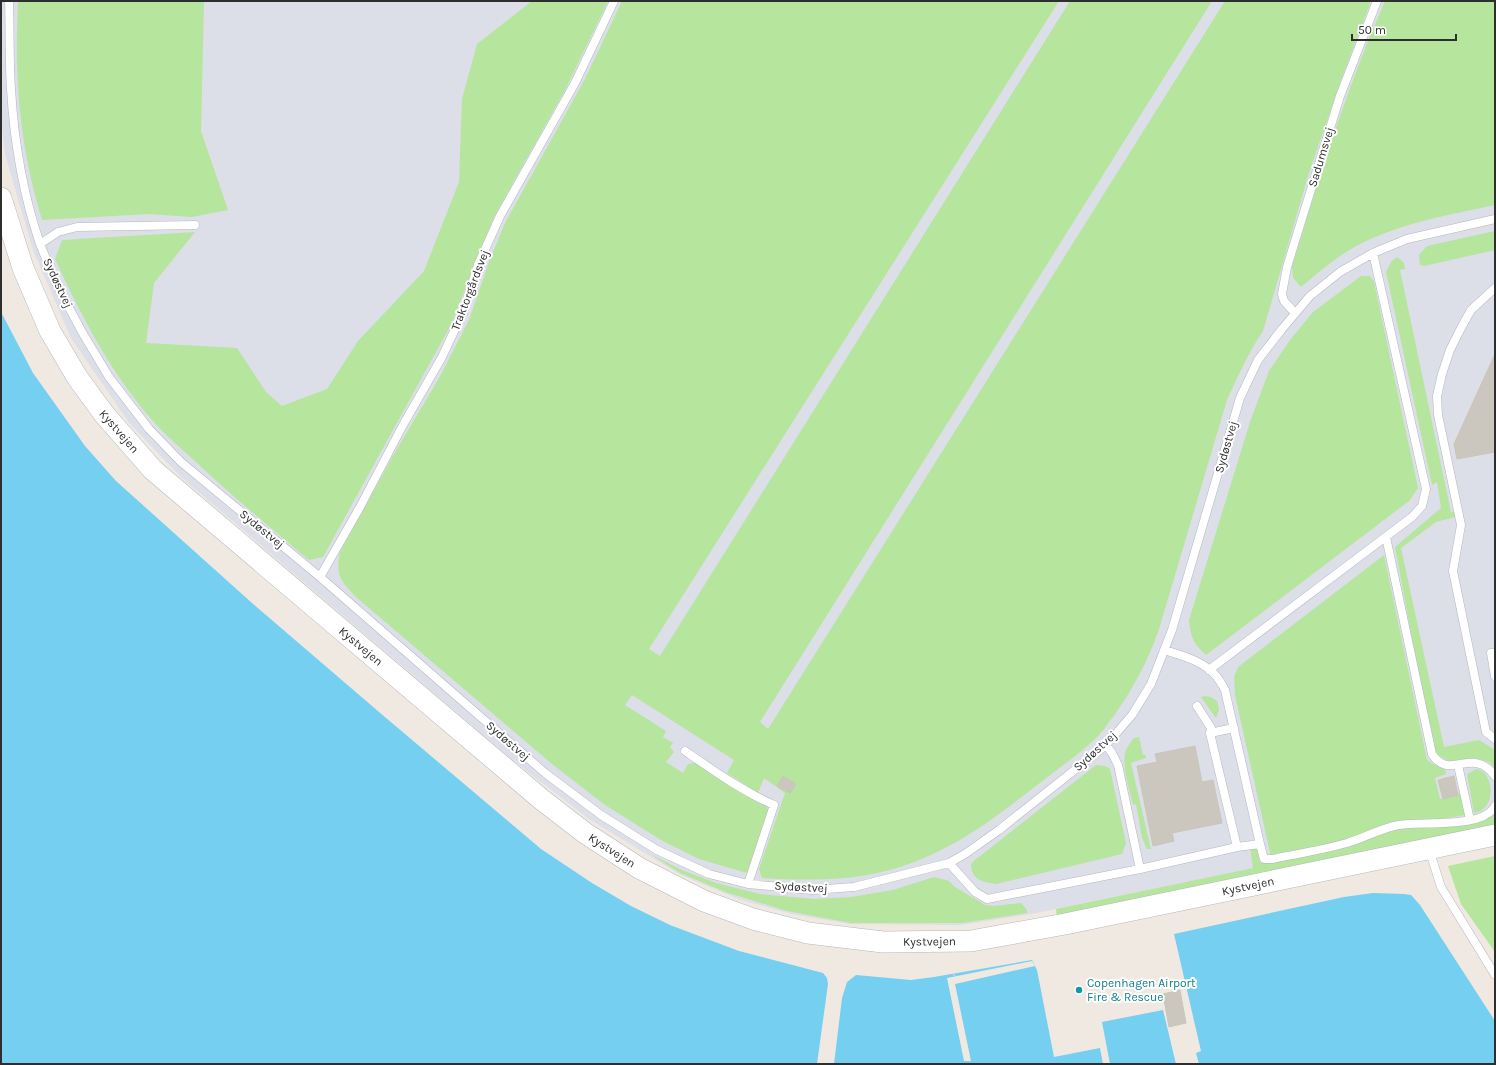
<svg xmlns="http://www.w3.org/2000/svg" width="1496" height="1065" font-family="Karla,sans-serif">
<style>
.airport{fill:#dcdee8}
.green{fill:#b6e59e}
.water{fill:#75cff0}
.pier{fill:#efe9e1}
.building{fill:#cbc7bf;stroke:#cbc5ba}
.lines{fill:none;stroke-linecap:round;stroke-linejoin:round}
.service-casing{stroke:#b4b7c1;stroke-width:9}
.tertiary-casing{stroke:#b4b7c1;stroke-width:22}
.path{stroke:#c9c9c9;stroke-width:2.5;stroke-dasharray:3 2;stroke-linecap:butt}
.service{stroke:#fff;stroke-width:8}
.tertiary{stroke:#fff;stroke-width:21}
.culture-dot{fill:#0f9aa8;stroke:#fff;stroke-width:1.5}
.labels{text-anchor:middle;stroke-width:4;stroke-linejoin:round;paint-order:stroke}
.street-label{font-size:12px;fill:#2e2e2e;stroke:#fff}
.culture-label{font-size:12px;fill:#0d838f;stroke:#fff;text-anchor:start}
</style>
<rect width="100%" height="100%" fill="#efe9e1"/>
<path class="airport" d="M1 1H1495V818L1031 914 961 925 850 924 792 914 741 900 681 875 589 819 515 762 182 478 130 424 71 338 33 250 5 154 1 116Z"/>
<path class="green" d="M18 1H204L201 131 228 210 192 217 149 214 42 220C29 177 20 130 18 84 16 57 17 29 18 1Z
M532 1H608L565 90 495 215 478 255 452 323 323 557 309 560C271 528 232 496 196 462 182 449 167 437 154 422 111 374 82 317 55 259L62 240 195 232 154 283 146 343 237 348 266 392 282 406 327 389 358 341 424 271 459 182 462 99 477 44Z
M622 1H1059L649 649 660 656 1070 1H1212L760 722 768 729 1225 1H1371L1341 80 1308 176 1263 331C1248 353 1238 376 1227 400L1159 629C1147 663 1134 687 1113 717 1108 722 1105 729 1100 734 1083 752 1061 766 1041 782 996 817 956 849 900 867 856 881 808 881 762 878L759 869 785 793 764 778 758 793 727 773 734 760 632 695 625 705 666 731 663 737 673 743 670 747 674 752 666 762 683 773 688 764 695 763 767 807 769 812 747 873 699 859 661 840 605 805 552 764 356 597C341 581 335 576 340 552L394 454 439 378 469 320 489 262 505 223 585 79Z
M1385 1H1495V205C1448 215 1401 223 1358 245 1337 256 1319 272 1301 287L1293 278 1292 267C1319 177 1347 87 1385 1Z
M1495 231V250L1424 266 1420 265 1419 255 1427 246Z
M1397 257 1404 263 1405 269 1400 270 1451 512H1454L1455 517 1436 522 1401 548 1444 747 1479 740 1495 750V768L1489 762 1475 758 1449 761 1437 754 1432 745 1395 547 1441 508 1437 482 1432 485 1386 272 1391 262Z
M1361 276H1370L1374 282 1418 488 1409 501 1206 655C1193 643 1191 638 1189 620L1250 422 1269 371 1290 340 1313 312Z
M1384 555 1427 760 1435 765 1445 769 1446 774 1435 778 1440 799 1462 793 1465 815 1436 820 1398 821 1345 840 1271 857 1235 695 1234 677 1238 667Z
M1205 696 1211 697 1217 701 1219 710 1216 718 1201 697Z
M1139 737 1143 755H1146V758L1131 763 1151 849H1147L1142 838 1136 804 1133 805C1130 791 1122 768 1125 754 1126 748 1130 743 1134 738Z
M1096 765 1105 766 1110 769 1126 843 1122 854 996 884C983 882 971 880 971 864L975 860Z
M1476 769C1496 773 1496 810 1474 813L1467 774Z
M1495 815V826L1057 918 1056 909 1253 868 1250 847 1256 846 1260 863 1315 852 1398 827 1485 819Z
M650 854 682 870 716 883 760 894 814 899 851 897 893 890 934 877 949 881 955 887 985 905 994 906 1021 903 1027 910V913L962 923H851L787 911 728 893 680 873Z
M1495 856V952L1461 904 1448 866Z"/>
<path class="water" d="M1 312 33 373 85 446 116 481 252 603 379 712 541 849 592 883 631 906 670 925 739 951 823 973 827 978 828 984 817 1064H1Z
M1373 893 1404 894 1411 895 1420 905 1495 1021V1064H1199L1196 1053 1201 1051 1174 934 1344 897Z
M1032 960 1037 970 1054 1057 1100 1048 1103 1064H834L842 998 847 982 856 975 911 980 934 977Z
M1163 1010 1176 1064H1110L1102 1022Z"/>
<path class="pier" d="M1032 961 1035 966 955 984 971 1061H964L947 978Z"/>
<path class="building" d="M1495 354V452L1457 459 1454 444Z
M1195 746 1202 782 1213 780 1222 823 1172 833 1174 841 1153 846 1137 766 1157 762 1155 754Z
M783 776 796 784 790 793 777 786Z
M1454 776 1458 795 1443 799 1438 780Z
M1180 990 1186 1023 1169 1027 1163 994Z"/>
<g class="lines">
<defs>
<path id="service" d="M9 1C10 30 9 60 11 89 14 141 23 194 40 244
M195 225 77 227 58 232 40 244 56 283 82 332 109 377 149 429 181 462 320 577 545 773 601 815 657 850 709 874 748 884 812 890 854 887 949 863 965 854 999 830 1106 745 1132 715 1151 684 1172 630 1240 398 1258 360 1282 329 1310 296 1340 272 1373 253 1407 239 1495 219
M1495 288 1471 310 1461 328 1450 350 1442 374 1437 396 1438 415 1461 525 1453 571 1486 732 1495 739
M1295 313 1284 301 1282 294 1287 267 1340 96 1377 1
M1386 537 1432 754C1450 782 1472 745 1495 776
M320 577 360 507 403 425 442 357 463 312 478 265 500 216 575 83 614 1
M1164 650C1183 656 1204 661 1217 677 1220 681 1223 686 1225 690L1260 844 1237 847
M1495 653H1491L1495 676
M1209 670 1412 517 1422 506 1426 489 1373 253
M1197 706 1211 728 1210 733
M1106 745 1112 753 1118 765 1140 869
M685 751C714 771 742 791 774 805L748 884
M1458 765 1470 820
M1260 844 1264 859H1272C1297 854 1322 850 1347 843 1364 838 1381 828 1399 825 1422 821 1483 829 1495 806
M1429 849 1441 887 1495 975
M949 863 975 892 987 899 1140 869 1237 847 1210 733 1234 728"/>
<g id="tertiary">
<path id="s1" d="M1 198 23 268 50 331 77 377 104 414 153 470 541 799 585 833 639 868 704 901 753 919 808 933 883 942 971 941 1065 924 1495 835"/>
</g>
</defs>
<use href="#service" class="service-casing"/>
<use href="#tertiary" class="tertiary-casing"/>
<path class="path" d="M954 974V976"/>
<use href="#service" class="service"/>
<use href="#tertiary" class="tertiary"/>
</g>
<circle class="culture-dot" cx="1079" cy="990" r="4"/>
<g class="labels">
<g class="street-label">
<text transform="translate(1321 157) rotate(-73)" y="4">Sadumsvej</text>
<text transform="translate(58 283) rotate(65)" y="4">Sydøstvej</text>
<text transform="translate(470 290) rotate(-69)" y="4">Traktorgårdsvej</text>
<text dy="4" stroke="none"><textPath href="#s1" startOffset="264">Kystvejen</textPath></text>
<text transform="translate(1226 447) rotate(-74)" y="4">Sydøstvej</text>
<text transform="translate(262 529) rotate(39)" y="4">Sydøstvej</text>
<text dy="4" stroke="none"><textPath href="#s1" startOffset="588">Kystvejen</textPath></text>
<text transform="translate(508 741) rotate(41)" y="4">Sydøstvej</text>
<text transform="translate(1095 751) rotate(-42)" y="4">Sydøstvej</text>
<text dy="4" stroke="none"><textPath href="#s1" startOffset="912">Kystvejen</textPath></text>
<text dy="4" stroke="none"><textPath href="#s1" startOffset="1572">Kystvejen</textPath></text>
<text transform="translate(801 887) rotate(3)" y="4">Sydøstvej</text>
<text dy="4" stroke="none"><textPath href="#s1" startOffset="1248">Kystvejen</textPath></text>
</g>
<g class="culture-label">
<text x="1087" y="987">Copenhagen Airport<tspan x="1087" dy="14">Fire &amp; Rescue</tspan></text>
</g>
</g>
<rect width="1496" height="1065" fill="none" stroke="#2e2e2e" stroke-width="4"/>
<path d="M1352 34v6h104v-6" fill="none" stroke="#2e2e2e" stroke-width="2"/>
<text x="1358" y="34" font-size="12" fill="#2e2e2e" stroke="#ffffff" stroke-width="3" paint-order="stroke">50 m</text>
</svg>
